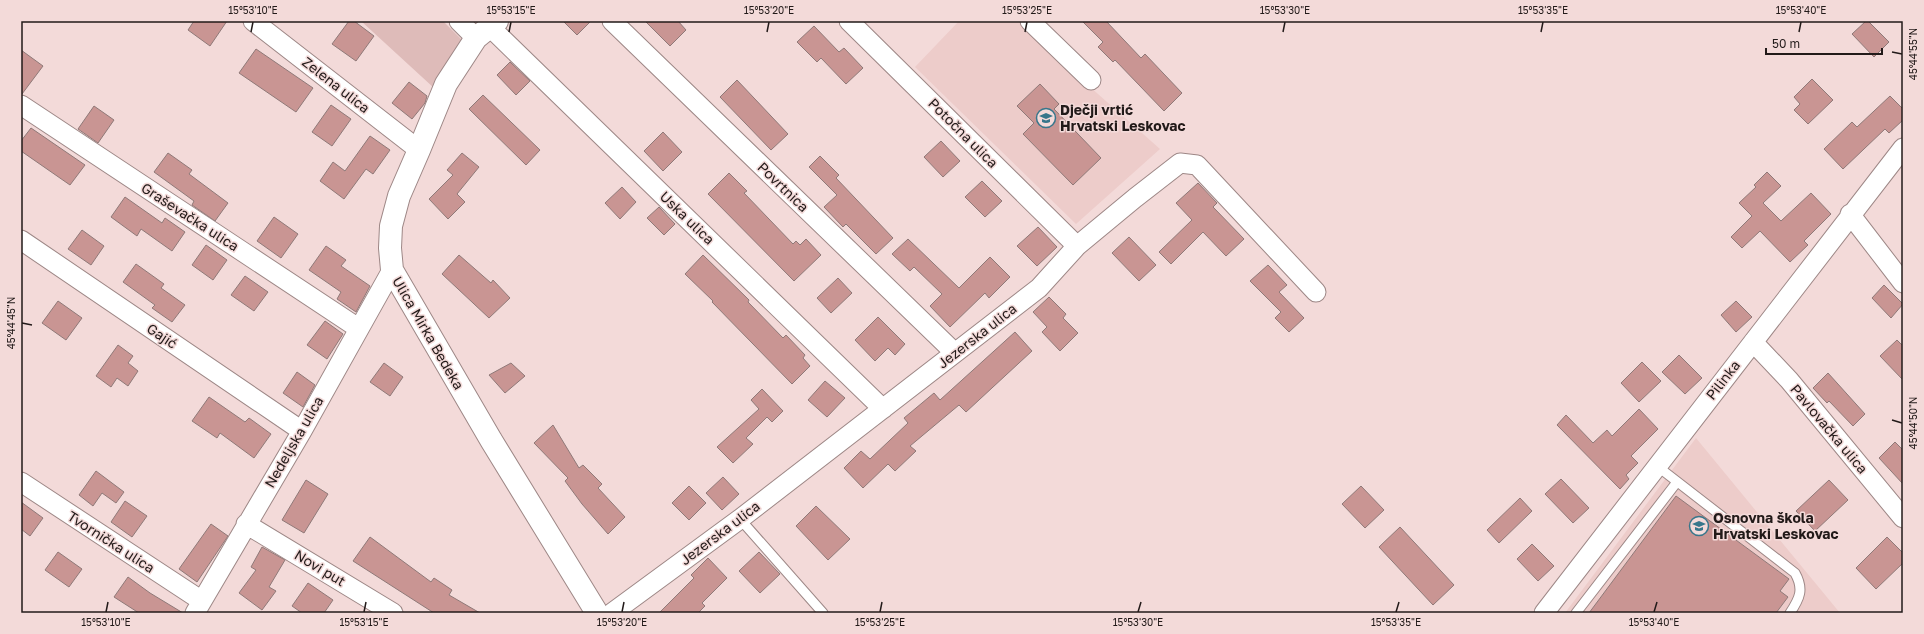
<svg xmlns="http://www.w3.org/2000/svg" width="1924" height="634" font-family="'Golos Text',sans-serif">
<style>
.built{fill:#edccca}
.green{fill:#debbb9}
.building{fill:#c99593;stroke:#8f7978}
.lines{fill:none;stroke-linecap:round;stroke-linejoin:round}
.lane-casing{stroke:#9d8786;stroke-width:11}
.street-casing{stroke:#9d8786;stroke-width:21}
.secondary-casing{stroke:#9d8786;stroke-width:24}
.lane{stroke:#fff;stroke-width:9}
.street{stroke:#fff;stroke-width:19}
.secondary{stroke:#fff;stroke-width:22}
.ticks{fill:none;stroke:#221a19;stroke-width:1.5}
.labels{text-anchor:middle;stroke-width:3;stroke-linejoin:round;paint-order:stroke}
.street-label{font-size:14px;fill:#221a19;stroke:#f3dad9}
.poi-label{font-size:14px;font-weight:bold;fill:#221a19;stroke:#f3dad9;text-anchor:start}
.neatline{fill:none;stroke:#221a19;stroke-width:1.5}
.ticks-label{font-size:10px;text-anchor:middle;fill:#221a19}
</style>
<rect width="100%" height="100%" fill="#f3dad9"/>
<path class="built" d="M959 21H1022L1089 86 1160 149 1076 224 915 67Z
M1696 438 1840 613H1565Z"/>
<path class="green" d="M361 21H443L462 40 447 63 434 88Z"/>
<path class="building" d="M194 21H227L210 46 188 30Z
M349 21H354L374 36 356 61 332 44Z
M563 21H591L577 35Z
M645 21H678L686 30 670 46Z
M1082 21H1106L1141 58 1145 54 1182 93 1164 111 1115 60 1113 62 1098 47 1103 42Z
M1866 21H1868L1889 42 1874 57 1852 34Z
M814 26 839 52 844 48 863 68 846 84 821 58 817 62 797 42Z
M256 49 313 88 296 112 239 73Z
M21 50 43 66 22 94H21Z
M510 62 530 81 516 95 497 75Z
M1812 79 1833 100 1808 124 1794 110 1800 104 1794 97Z
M737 80 788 134 771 150 720 97Z
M409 82 427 96 425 103 412 119 392 103Z
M1040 84 1059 104 1054 109 1101 158 1073 185 1023 134 1034 123 1017 106Z
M483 95 540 150 526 165 469 109Z
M1890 96 1903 109V120L1889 133 1885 129 1843 169 1824 149 1852 122 1857 127Z
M331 105 351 119 332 146 312 132Z
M94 106 114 120 98 143 78 129Z
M31 128 85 165 70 185 21 151V141Z
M663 132 682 152 663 171 644 151Z
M370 136 390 150 373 174 366 169 344 199 320 181 333 162 345 171Z
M941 141 960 161 943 177 924 157Z
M168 153 192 170 189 174 228 203 215 221 192 205 194 201 154 172Z
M462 153 479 167 457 194 465 202 448 219 429 199 453 175 447 170Z
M820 156 839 175 836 178 893 238 876 254 846 224 843 227 824 207 837 195 809 167Z
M1767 172 1781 186 1763 203 1781 221 1811 193 1831 214 1804 241 1808 245 1790 262 1760 231 1742 248 1731 237 1752 216 1739 203 1756 187 1754 185Z
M729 173 747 191 744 193 793 244 796 241 800 245 806 239 821 255 794 281 708 194Z
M982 181 1002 201 985 217 965 197Z
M1198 183 1217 203 1213 207 1244 239 1226 256 1203 232 1171 264 1159 252 1192 220 1176 203Z
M622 187 636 202 620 219 605 203Z
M125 197 162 223 165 218 185 232 172 251 141 229 137 236 111 217Z
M659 207 675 224 664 235 647 218Z
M274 217 298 234 281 258 257 241Z
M1038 227 1057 247 1037 266 1017 246Z
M82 230 104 246 91 265 68 249Z
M1129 237 1156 265 1139 281 1112 253Z
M908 239 959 288 990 257 1010 277 989 298 985 293 950 327 930 306 942 294 914 267 910 271 892 254Z
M206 245 227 260 213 280 192 265Z
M326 246 346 260 341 266 370 286 356 312 337 299 341 292 309 270Z
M459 255 491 283 493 280 510 298 489 318 442 274Z
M703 255 749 300 748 302 783 338 786 335 805 355 803 358 810 366 792 384 712 302 713 301 685 274Z
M136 264 164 284 161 288 185 305 172 322 152 308 155 305 123 282Z
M1268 265 1287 285 1279 292 1304 318 1289 332 1275 318 1281 312 1250 281Z
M245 276 268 292 254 311 231 295Z
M838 278 852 293 831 313 817 298Z
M1884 285 1903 304 1891 318 1872 298Z
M1049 297 1066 314 1063 318 1078 333 1060 351 1042 332 1047 327 1033 312Z
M58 301 82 318 66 340 42 323Z
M1736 301 1752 317 1736 332 1721 315Z
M878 317 905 344 895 355 888 348 875 361 855 340Z
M325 321 343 334 327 359 307 345Z
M1015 332 1032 351 966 412 959 405 910 446 916 451 895 471 888 464 863 488 844 468 861 451 870 459 908 423 904 418 934 393 940 400Z
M1897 340 1903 346V380L1880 356Z
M118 345 133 356 128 363 138 371 128 386 117 378 111 387 96 376Z
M1679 355 1702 378 1685 394 1662 372Z
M1642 362 1661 381 1639 402 1621 383Z
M384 363 403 377 390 396 370 382Z
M511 363 525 376 505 393 489 375Z
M297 372 315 385 303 407 283 393Z
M1828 373 1865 414 1853 426 1829 401 1827 403 1813 388Z
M825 381 845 398 827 417 808 400Z
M762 389 783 411 772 422 767 417 746 438 753 444 733 463 717 447 759 409 751 400Z
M209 397 245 422 249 418 271 434 254 458 220 433 217 438 192 421Z
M1639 409 1658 429 1631 456 1638 463 1626 475 1629 479 1620 489 1557 425 1566 415 1593 443 1607 430 1612 436Z
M553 425 579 468 583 465 602 484 598 488 625 517 608 534 582 504 565 481 568 478 534 443Z
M1895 442 1903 450V484L1879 458Z
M96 471 124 492 116 503 102 493 93 506 79 495Z
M723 477 739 494 722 510 706 493Z
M1561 479 1589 508 1573 523 1545 494Z
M306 480 328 494 304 533 282 520Z
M1829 480 1848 500 1815 531 1796 511Z
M689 486 706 503 689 520 672 503Z
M1361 486 1384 510 1365 528 1342 504Z
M1676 496 1789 579 1780 591 1788 597 1776 613H1589Z
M1520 498 1532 511 1499 543 1487 530Z
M125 501 147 516 132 537 111 522Z
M21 502 43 518 30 536 21 529Z
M816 506 850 539 828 560 796 526Z
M211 524 228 536 197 582 179 569Z
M1400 527 1454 585 1433 605 1379 547Z
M370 537 431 582 434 578 452 590 449 595 480 613H434L353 561Z
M1887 537 1903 553V563L1876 589 1856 568Z
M1532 544 1554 566 1538 581 1517 559Z
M262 547 285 560 269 587 276 591 262 610 239 593 256 570 251 567Z
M58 552 82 569 69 587 45 570Z
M759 552 780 574 760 593 739 571Z
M708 558 727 578 702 603 705 606 698 613H659L694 578 691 575Z
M128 577 150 593 183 613H139L114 597Z
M308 583 333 600 324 613H302L292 606Z"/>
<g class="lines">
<defs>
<path id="lane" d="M1657 466 1795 573C1804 589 1800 598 1790 613
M740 519 823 613
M1576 613 1677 482"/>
<path id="street" d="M253 21 419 150
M459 21 476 38
M612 21 955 353
M849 21 1077 246
M1030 21 1091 80
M490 27 883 409
M21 105 358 328
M1850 214 1903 283
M21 240 302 431
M1753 342 1789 380 1903 518
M21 482 202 601
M246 524 393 613
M195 613 302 431 392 270
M612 613 740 519 1039 288 1077 246 1135 198 1180 163 1197 165 1316 292
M1544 613 1903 148"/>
<path id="secondary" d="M497 21 476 38 446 84 419 150 399 196 391 226 390 248 392 270 491 440 597 613"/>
</defs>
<use href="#lane" class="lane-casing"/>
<use href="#street" class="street-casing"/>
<use href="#secondary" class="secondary-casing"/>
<use href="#lane" class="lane"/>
<use href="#street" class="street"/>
<use href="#secondary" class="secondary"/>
</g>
<path class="ticks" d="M251 32 253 22M509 32 511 22M767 32 769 22M1025 32 1027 22M1283 32 1285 22M1541 32 1543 22M1799 32 1801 22M1892 52 1902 54M22 323 32 325M1892 420 1902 423M106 612 108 602M364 612 366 602M622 612 624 602M880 612 882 602M1138 612 1141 602M1396 612 1399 602M1654 612 1657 602"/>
<defs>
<symbol id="school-ring" viewBox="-11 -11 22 22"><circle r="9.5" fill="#f3dad9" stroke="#37768b" stroke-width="1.5"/><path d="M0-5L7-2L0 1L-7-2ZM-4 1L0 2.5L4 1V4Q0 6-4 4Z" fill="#37768b"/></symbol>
</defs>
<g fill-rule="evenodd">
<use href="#school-ring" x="1035" y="107" width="22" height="22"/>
<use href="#school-ring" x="1688" y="515" width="22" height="22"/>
</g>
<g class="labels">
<g class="street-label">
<text transform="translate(336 85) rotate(38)" y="5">Zelena ulica</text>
<text transform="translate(963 133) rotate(45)" y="5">Potočna ulica</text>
<text transform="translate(783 187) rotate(44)" y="5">Povrtnica</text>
<text transform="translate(190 217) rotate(33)" y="5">Graševačka ulica</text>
<text transform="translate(687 218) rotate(44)" y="5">Uska ulica</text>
<text transform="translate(428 333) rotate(60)" y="5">Ulica Mirka Bedeka</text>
<text transform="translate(162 336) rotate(34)" y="5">Gajić</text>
<text transform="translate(977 336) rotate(-38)" y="5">Jezerska ulica</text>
<text transform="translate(1723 380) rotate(-52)" y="5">Pilinka</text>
<text transform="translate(1829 429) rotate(50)" y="5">Pavlovačka ulica</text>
<text transform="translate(294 442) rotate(-60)" y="5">Nedeljska ulica</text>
<text transform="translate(720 533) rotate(-37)" y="5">Jezerska ulica</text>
<text transform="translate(111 542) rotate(33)" y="5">Tvornička ulica</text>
<text transform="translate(320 568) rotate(31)" y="5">Novi put</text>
</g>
<g class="poi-label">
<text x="1060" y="115">Dječji vrtić<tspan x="1060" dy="16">Hrvatski Leskovac</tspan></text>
<text x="1713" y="523">Osnovna škola<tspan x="1713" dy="16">Hrvatski Leskovac</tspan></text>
</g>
</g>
<rect width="1924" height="634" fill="none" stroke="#f3dad9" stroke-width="44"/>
<path d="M1766 48v6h116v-6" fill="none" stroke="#221a19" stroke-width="2"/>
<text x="1772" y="48" font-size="12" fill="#221a19" stroke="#f3dad9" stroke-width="3" paint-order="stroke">50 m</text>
<rect x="22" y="22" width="1880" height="590" class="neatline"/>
<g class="ticks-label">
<text x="253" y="14">15°53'10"E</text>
<text x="511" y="14">15°53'15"E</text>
<text x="769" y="14">15°53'20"E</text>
<text x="1027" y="14">15°53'25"E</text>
<text x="1285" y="14">15°53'30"E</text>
<text x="1543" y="14">15°53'35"E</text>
<text x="1801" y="14">15°53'40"E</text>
<text transform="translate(1913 54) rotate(-90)" y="4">45°44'55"N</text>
<text transform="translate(11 323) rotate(-90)" y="4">45°44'45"N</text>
<text transform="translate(1913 423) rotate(-90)" y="4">45°44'50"N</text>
<text x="106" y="626">15°53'10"E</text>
<text x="364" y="626">15°53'15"E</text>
<text x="622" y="626">15°53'20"E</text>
<text x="880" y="626">15°53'25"E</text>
<text x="1138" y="626">15°53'30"E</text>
<text x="1396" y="626">15°53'35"E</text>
<text x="1654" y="626">15°53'40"E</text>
</g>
</svg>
